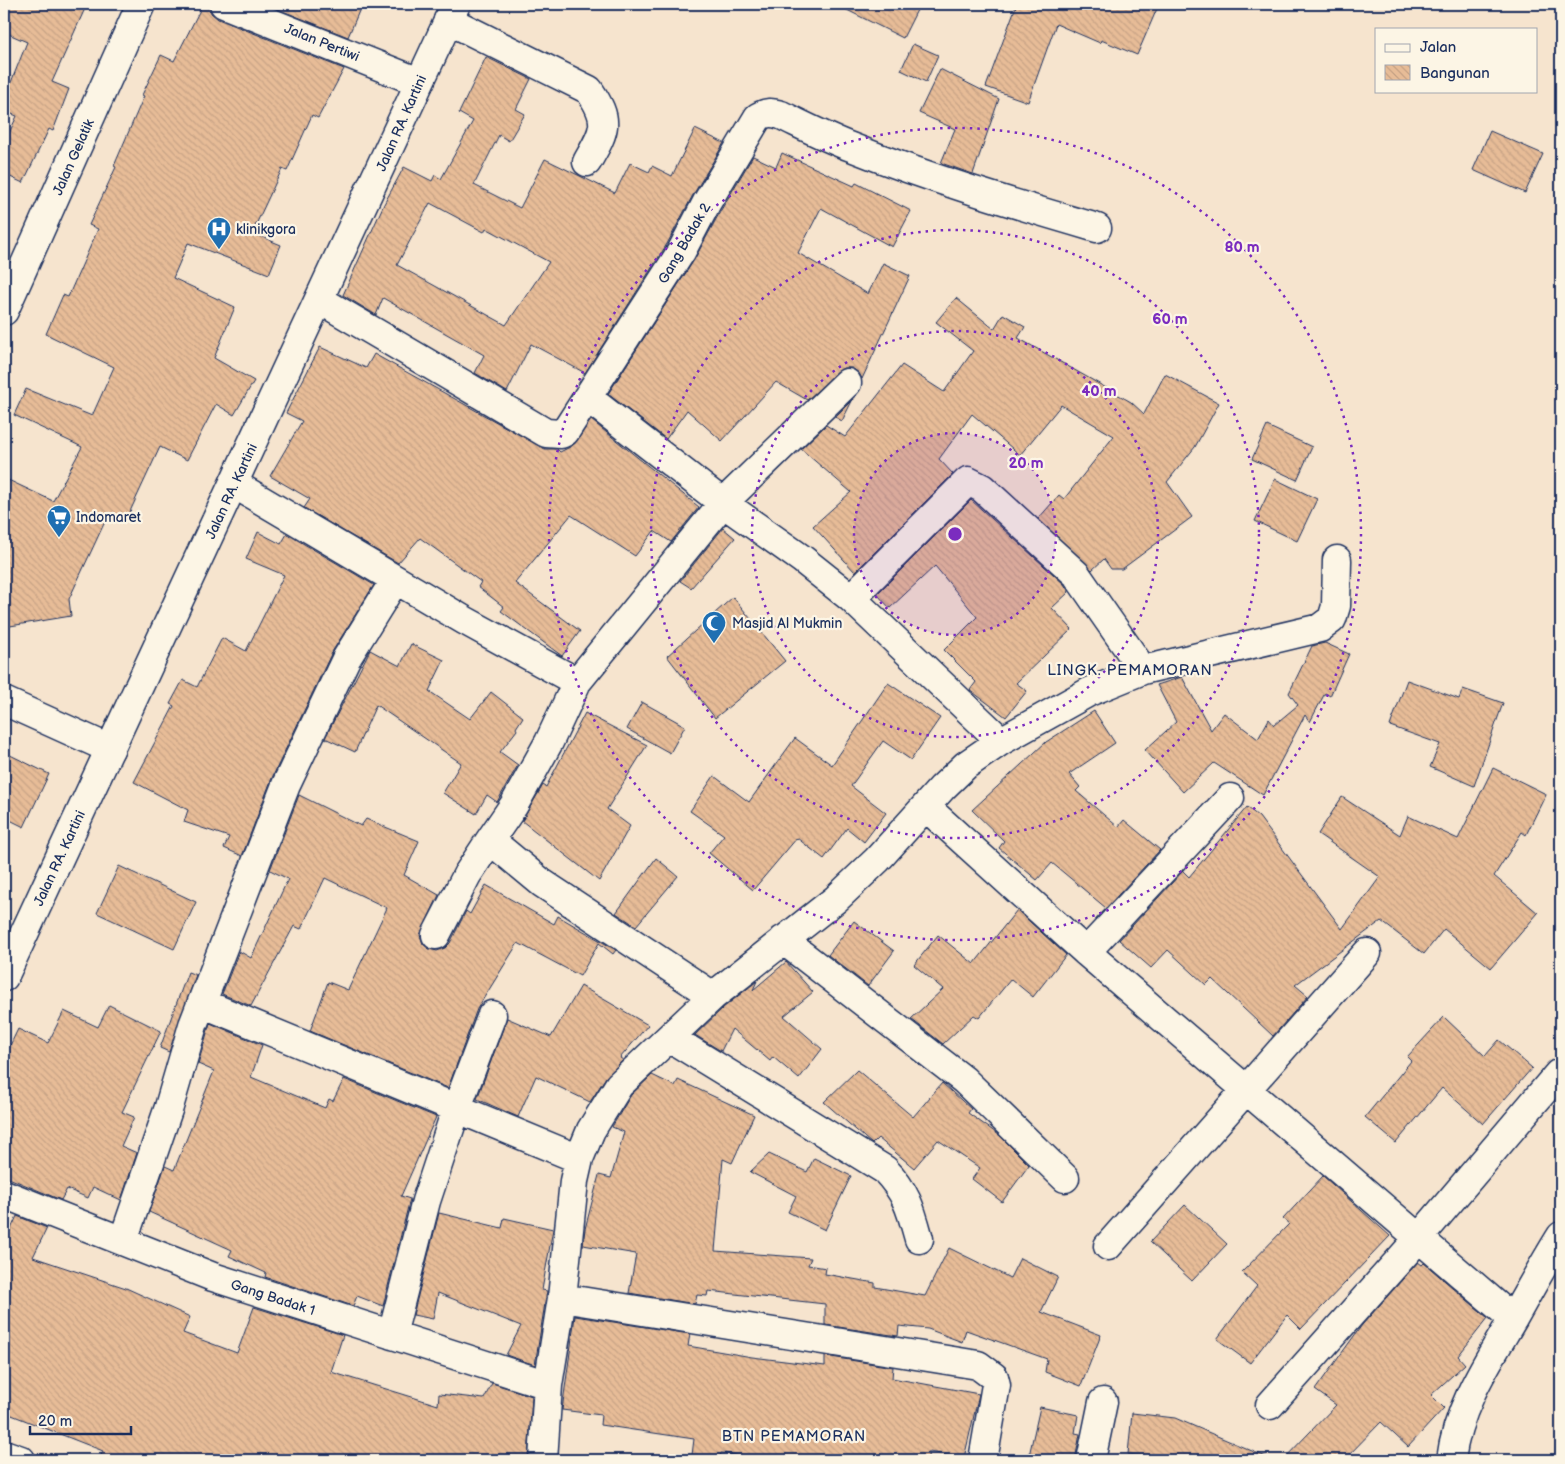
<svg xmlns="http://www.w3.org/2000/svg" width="1565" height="1464" font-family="'Balsamiq Sans',sans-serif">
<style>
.building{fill:url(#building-back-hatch);stroke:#1b2f5e;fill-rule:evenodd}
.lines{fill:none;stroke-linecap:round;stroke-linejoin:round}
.minor-casing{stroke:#1b2f5e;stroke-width:31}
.tertiary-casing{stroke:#1b2f5e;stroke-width:31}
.secondary-casing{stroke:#1b2f5e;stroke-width:31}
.minor{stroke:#fcf5e5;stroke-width:28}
.tertiary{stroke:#fcf5e5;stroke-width:28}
.secondary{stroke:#fcf5e5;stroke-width:28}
.ring{fill:none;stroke:#7b2cbf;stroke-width:2.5;stroke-dasharray:2.5 5}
.labels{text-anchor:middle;stroke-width:4.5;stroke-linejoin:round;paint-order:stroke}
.street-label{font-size:14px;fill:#1b2f5e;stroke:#fcf5e5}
.poi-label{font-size:14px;fill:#1b2f5e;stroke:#fcf5e5;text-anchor:start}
.neighbourhood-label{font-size:15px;letter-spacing:1px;fill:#1b2f5e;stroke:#fcf5e5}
.centre{fill:#7b2cbf;stroke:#fcf5e5;stroke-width:2.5}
.ring-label{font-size:15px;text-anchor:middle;font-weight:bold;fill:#7b2cbf;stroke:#fcf5e5;stroke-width:4.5;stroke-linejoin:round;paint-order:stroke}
</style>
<defs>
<pattern id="building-back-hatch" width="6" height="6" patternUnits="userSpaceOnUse" patternTransform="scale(1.25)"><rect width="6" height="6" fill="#e7bc97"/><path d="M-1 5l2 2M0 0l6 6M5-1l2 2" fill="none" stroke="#c6a285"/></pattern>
</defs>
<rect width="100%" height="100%" fill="#f6e4ce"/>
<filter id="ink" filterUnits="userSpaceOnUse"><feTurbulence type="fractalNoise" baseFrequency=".02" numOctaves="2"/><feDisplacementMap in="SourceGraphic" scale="10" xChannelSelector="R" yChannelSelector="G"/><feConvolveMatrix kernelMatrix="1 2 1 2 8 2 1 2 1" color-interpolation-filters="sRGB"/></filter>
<g filter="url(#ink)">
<path class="building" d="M4 4H87L52 82 69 89 53 131 49 129 23 183 4 174V144L17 116 4 111V100L27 42 4 32Z
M203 4H209L211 13 218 19 344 69 318 118 312 115 287 171 282 169 252 233 281 245 269 274 188 243 173 278 235 307 214 358 254 381 234 415 216 404 187 460 160 447 126 520 109 513 69 599 71 616 4 627V478L53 501 82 447 14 415 26 389 92 416 114 367 46 334 63 295 68 297 98 229 89 225 116 167 114 166 144 96 142 95 161 55 174 61Z
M265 4H362L348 37Z
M835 4H920L903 38Z
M1011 4H1159L1137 55 1101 40 1100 43 1056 24 1028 102 986 87 1016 6Z
M913 44 938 55 926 82 901 70Z
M486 57 531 79 516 109 525 114 509 141 499 135 474 185 520 208 545 159 615 193 630 163 649 172 652 166 672 176 695 129 724 143 693 195 667 244 585 373 531 344 507 392 475 373 484 355 383 298 376 315 343 295 384 204 404 167 432 181 435 175 441 179 473 121 459 113ZM430 203 484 232 486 228 549 262 506 325 397 265Z
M940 69 999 99 973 174 941 163 955 129 919 113Z
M1490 131 1543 154 1525 193 1473 170Z
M782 153 854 186 856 183 911 211 892 247 821 208 798 253 868 294 883 263 910 276 862 379 859 373 852 368H843L807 400 776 382 722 441 687 410 666 439 608 394 694 260 721 210 753 156 776 167Z
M956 298 994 329 1003 314 1025 327 1018 338 1131 402 1144 414 1165 374 1219 403 1195 447 1167 482 1192 517 1122 569H1111L1104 559 1092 570 1038 519 1059 495 1064 499 1114 436 1061 405 1020 455 972 414 939 459 953 474 855 572 813 526 851 492 801 449 826 425 845 437 902 365 944 392 973 351 936 322Z
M320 347 366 368 374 354 545 449H557L560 452 572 446 591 420 699 507 671 542 654 531 635 556 571 515 515 583 580 631 562 656 501 611 504 607 478 587 481 582 420 538 398 563 304 508 310 499 270 476 302 421 286 413Z
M853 399 842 421 835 417Z
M1267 426 1312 447 1297 480 1252 459Z
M1275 479 1317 499 1297 541 1255 521Z
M971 500 1064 584 1069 592 1052 608 1072 629 1016 683 1027 691 1006 717 970 690 976 682 944 650 977 617 935 566 890 608 877 594Z
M723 528 735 538 691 588 680 581Z
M258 532 281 544 287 534 374 585 332 652 272 778 242 856 224 848 229 837 184 822 188 810 134 782 174 706 170 704 183 680 197 687 222 638 246 651 284 575 246 559Z
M733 597 785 661 715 718 667 656Z
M1325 643 1349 654 1330 696 1325 693 1310 722 1305 715 1263 795 1214 763 1183 792 1145 750 1176 722 1157 685 1182 677 1211 730 1224 713 1258 739 1269 719 1274 725 1298 705 1289 693 1312 646Z
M411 644 444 660 429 691 470 719 491 692 523 717 516 728 517 730 500 752 518 765 497 802 487 795 476 814 443 793 461 763 376 705 355 752 325 738 370 650 400 666Z
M1407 680 1459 699 1463 689 1503 703 1474 786 1430 767 1440 744 1390 726Z
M888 683 940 718 911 760 883 741 851 786 886 813 864 842 847 828 824 859 797 838 753 890 709 853 724 835 690 811 714 776 749 802 795 738 832 765Z
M642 702 685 726 670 753 627 729Z
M1094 711 1115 743 1069 774 1080 787 1076 791 1118 827 1124 820 1160 850 1106 908 1052 863 1037 880 999 848 1004 841 972 810 1046 742Z
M585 713 647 745 607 809 630 826 599 881 522 821 543 785 546 787Z
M4 752 49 774 24 827 4 817Z
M1493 768 1546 794 1526 835 1522 832 1494 876 1538 913 1491 968 1444 929 1424 954 1381 921 1295 985 1308 996 1273 1036 1212 979 1206 985 1168 950 1151 968 1119 940 1183 871 1189 877 1247 807 1259 817 1342 929 1380 877 1318 834 1342 797 1400 835 1408 816 1458 839Z
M299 795 361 826 366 819 419 841 404 875 439 895 420 935 423 944 429 949 437 951 445 948 450 943 466 911 470 914 486 885 554 924 558 916 616 950 613 954 599 943 580 976 518 943 477 1009 448 1088 310 1031 328 982 348 990 387 908 325 878 301 929 294 926 251 1006 222 994 239 951 251 958 288 879 270 870Z
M656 858 678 876 636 926 616 913Z
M119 866 196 902 174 949 97 913Z
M1017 910 1066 955 1033 997 1011 979 979 1018 974 1015 943 1044 911 1019 943 989 914 965 938 935 974 964Z
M854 921 894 951 868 986 828 955Z
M786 962 813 992 784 1016 822 1049 799 1079 773 1057 770 1061 732 1029 721 1051 695 1035 723 1008 757 981 753 990Z
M188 972 196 975 169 1052 160 1048Z
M581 986 648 1025 620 1058 623 1060 606 1077 590 1102 536 1076 518 1117 477 1099 507 1018 551 1037Z
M109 1005 161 1031 122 1112 134 1117 121 1146 137 1153 121 1200 93 1187 88 1198 67 1189 61 1200 4 1176V1058L18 1029 48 1043 64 1011 98 1027Z
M1444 1017 1485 1056 1499 1040 1532 1068 1483 1124 1442 1088 1396 1143 1365 1117 1411 1061 1407 1057Z
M210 1023 262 1045 251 1077 325 1108 329 1099 333 1101 344 1079 436 1117 401 1196 410 1199 383 1306 357 1296 353 1306 265 1277 266 1273 229 1256 232 1250 149 1212 165 1166 174 1170 214 1071 198 1064Z
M857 1070 913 1117 942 1083 971 1109 968 1113 999 1135 1029 1165 1002 1202 972 1179 980 1168 938 1140 914 1168 878 1138 872 1144 824 1102Z
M652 1075 675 1086 678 1080 754 1115 732 1163 723 1159 715 1251 811 1258 808 1265 826 1268 825 1274 875 1283V1287L925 1296 949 1248 1010 1278 1020 1258 1058 1277 1041 1312 1101 1335 1081 1386 1045 1372 1047 1359 966 1330 962 1342 928 1329 899 1326 898 1336 825 1325V1304L708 1291 707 1296 697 1295 695 1304 629 1293 636 1254 583 1245 585 1229 599 1175 611 1178 624 1132 612 1127 613 1125 631 1095Z
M769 1154 807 1172 814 1158 851 1176 825 1230 788 1212 796 1196 750 1172Z
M1323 1176 1390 1236 1301 1329 1287 1315 1250 1363 1217 1339 1257 1286 1242 1272 1289 1224 1283 1219Z
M1185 1205 1227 1244 1192 1281 1150 1242Z
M439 1213 502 1228 504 1218 553 1229 542 1290 547 1291 535 1365 506 1355 521 1326 438 1293 433 1319 413 1315Z
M17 1216 47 1228 33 1257 126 1288 190 1317 183 1333 237 1353 254 1307 343 1335 331 1372 438 1405 439 1394 484 1399 492 1383 532 1396 528 1460H99L103 1451 4 1412V1244Z
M1418 1262 1422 1265 1424 1263 1488 1318 1458 1356 1465 1364 1431 1395 1444 1408 1408 1447 1381 1422 1344 1460H1283L1336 1405 1315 1390 1362 1325Z
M575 1316 690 1334 688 1346 752 1357 825 1366V1356L893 1367 892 1378 979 1394 964 1458 929 1452 927 1460H774L721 1453 720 1458 692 1455 694 1439 600 1425 601 1415 562 1410Z
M1040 1407 1078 1415 1075 1433 1080 1434 1075 1460H1028Z
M1132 1413 1175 1418 1273 1460H1182L1128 1454Z"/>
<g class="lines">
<defs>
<path id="minor" d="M224 4 419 82
M448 20 589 90C611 122 605 130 587 162
M320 300 546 433 561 434 565 432 681 252 707 202 758 117C767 112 771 112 781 115 804 126 827 138 851 147 931 179 1014 204 1097 228
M4 311 141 4
M588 398 723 503 802 559 851 598 1001 741
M234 484 464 620 577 682
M851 598 968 481 982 488 1076 574 1143 670
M4 701 110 749
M926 807 1086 952 1513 1319
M436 935 467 875 490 840
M783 940 964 1080 1065 1178
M1086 952 1230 798
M713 996 542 883 490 840 514 805 549 742 577 682 723 503 847 383
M202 1003 579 1159
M670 1038 885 1170C907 1193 911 1210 919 1239
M4 1194 213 1277 548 1385
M123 1241 169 1107 193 1025 286 785 346 659 395 580
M1108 1246 1367 953
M562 1298 978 1365 994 1377 996 1385 983 1460
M392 1335 426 1201 456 1110 492 1015
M1270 1405 1418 1239 1558 1074
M543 1460 548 1385 562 1298 574 1181 579 1159 591 1130 619 1085 713 996 836 899 877 860 942 788 966 765 1001 741 1089 692 1143 670 1320 628 1332 619 1336 606 1337 560
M1091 1460 1103 1402
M1451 1460C1457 1408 1487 1363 1513 1319 1529 1291 1544 1263 1561 1236"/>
<path id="tertiary" d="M4 977 456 4"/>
<path id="secondary" d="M4 1454 21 1460"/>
</defs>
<use href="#minor" class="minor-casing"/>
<use href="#tertiary" class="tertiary-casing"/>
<use href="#secondary" class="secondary-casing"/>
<use href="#minor" class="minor"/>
<use href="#tertiary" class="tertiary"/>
<use href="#secondary" class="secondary"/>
</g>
</g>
<circle cx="955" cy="534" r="101" fill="#7b2cbf" fill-opacity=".12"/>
<g class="ring">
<circle cx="955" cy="534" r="101"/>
<circle cx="955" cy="534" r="203"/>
<circle cx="955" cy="534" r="304"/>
<circle cx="955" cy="534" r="406"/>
</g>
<defs>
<symbol id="hospital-pin" viewBox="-11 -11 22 30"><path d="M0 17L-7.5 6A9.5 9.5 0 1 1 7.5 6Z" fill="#1f6fb2" stroke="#fcf5e5"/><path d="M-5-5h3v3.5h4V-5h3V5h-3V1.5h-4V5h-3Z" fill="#fff"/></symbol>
<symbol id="supermarket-pin" viewBox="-11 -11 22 30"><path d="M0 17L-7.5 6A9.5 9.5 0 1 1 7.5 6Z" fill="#1f6fb2" stroke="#fcf5e5"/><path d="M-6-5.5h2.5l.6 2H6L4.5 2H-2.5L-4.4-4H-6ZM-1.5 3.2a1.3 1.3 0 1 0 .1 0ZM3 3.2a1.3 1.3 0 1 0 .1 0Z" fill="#fff"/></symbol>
<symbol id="mosque-pin" viewBox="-11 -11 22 30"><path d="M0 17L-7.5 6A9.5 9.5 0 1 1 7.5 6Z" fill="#1f6fb2" stroke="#fcf5e5"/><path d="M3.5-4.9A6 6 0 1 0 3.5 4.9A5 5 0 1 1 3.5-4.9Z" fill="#fff"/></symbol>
</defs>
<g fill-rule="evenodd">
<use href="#hospital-pin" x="205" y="215" width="28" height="38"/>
<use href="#supermarket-pin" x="45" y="503" width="28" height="38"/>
<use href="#mosque-pin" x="700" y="609" width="28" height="38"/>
</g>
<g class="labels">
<g class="street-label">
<text transform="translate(322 42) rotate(22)" y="5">Jalan Pertiwi</text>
<text transform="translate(401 123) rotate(-66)" y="5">Jalan RA. Kartini</text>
<text transform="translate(73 157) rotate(-66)" y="5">Jalan Gelatik</text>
<text transform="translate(684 243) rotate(-60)" y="5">Gang Badak 2</text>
<text transform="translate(231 491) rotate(-65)" y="5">Jalan RA. Kartini</text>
<text transform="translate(59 858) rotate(-65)" y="5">Jalan RA. Kartini</text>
<text transform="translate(273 1297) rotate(18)" y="5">Gang Badak 1</text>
</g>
<g class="poi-label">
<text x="236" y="234">klinikgora</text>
<text x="76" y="522">Indomaret</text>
<text x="732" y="628">Masjid Al Mukmin</text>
</g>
<g class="neighbourhood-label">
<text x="1130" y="675">LINGK. PEMAMORAN</text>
<text x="794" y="1441">BTN PEMAMORAN</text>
</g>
</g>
<circle cx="955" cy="534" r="8" class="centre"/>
<g class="ring-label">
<text x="1242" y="252">80 m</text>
<text x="1170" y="324">60 m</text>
<text x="1099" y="396">40 m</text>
<text x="1026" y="468">20 m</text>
</g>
<rect width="1565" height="1464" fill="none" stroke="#fcf5e5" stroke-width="20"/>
<rect x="10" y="10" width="1545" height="1444" fill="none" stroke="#1b2f5e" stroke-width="2" filter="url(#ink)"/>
<rect x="1375" y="28" width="162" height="65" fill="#fcf5e5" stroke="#a2a6af"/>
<rect x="1385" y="44" width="25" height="8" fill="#fcf5e5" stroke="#a2a6af"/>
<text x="1420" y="52" font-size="15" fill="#1b2f5e">Jalan</text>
<rect x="1385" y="65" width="25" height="15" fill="url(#building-back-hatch)" stroke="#a2a6af"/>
<text x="1420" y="78" font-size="15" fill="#1b2f5e">Bangunan</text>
<path d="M30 1426v8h101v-8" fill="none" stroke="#1b2f5e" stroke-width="2.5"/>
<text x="38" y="1426" font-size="15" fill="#1b2f5e" stroke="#fcf5e5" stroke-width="4" paint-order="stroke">20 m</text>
</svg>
